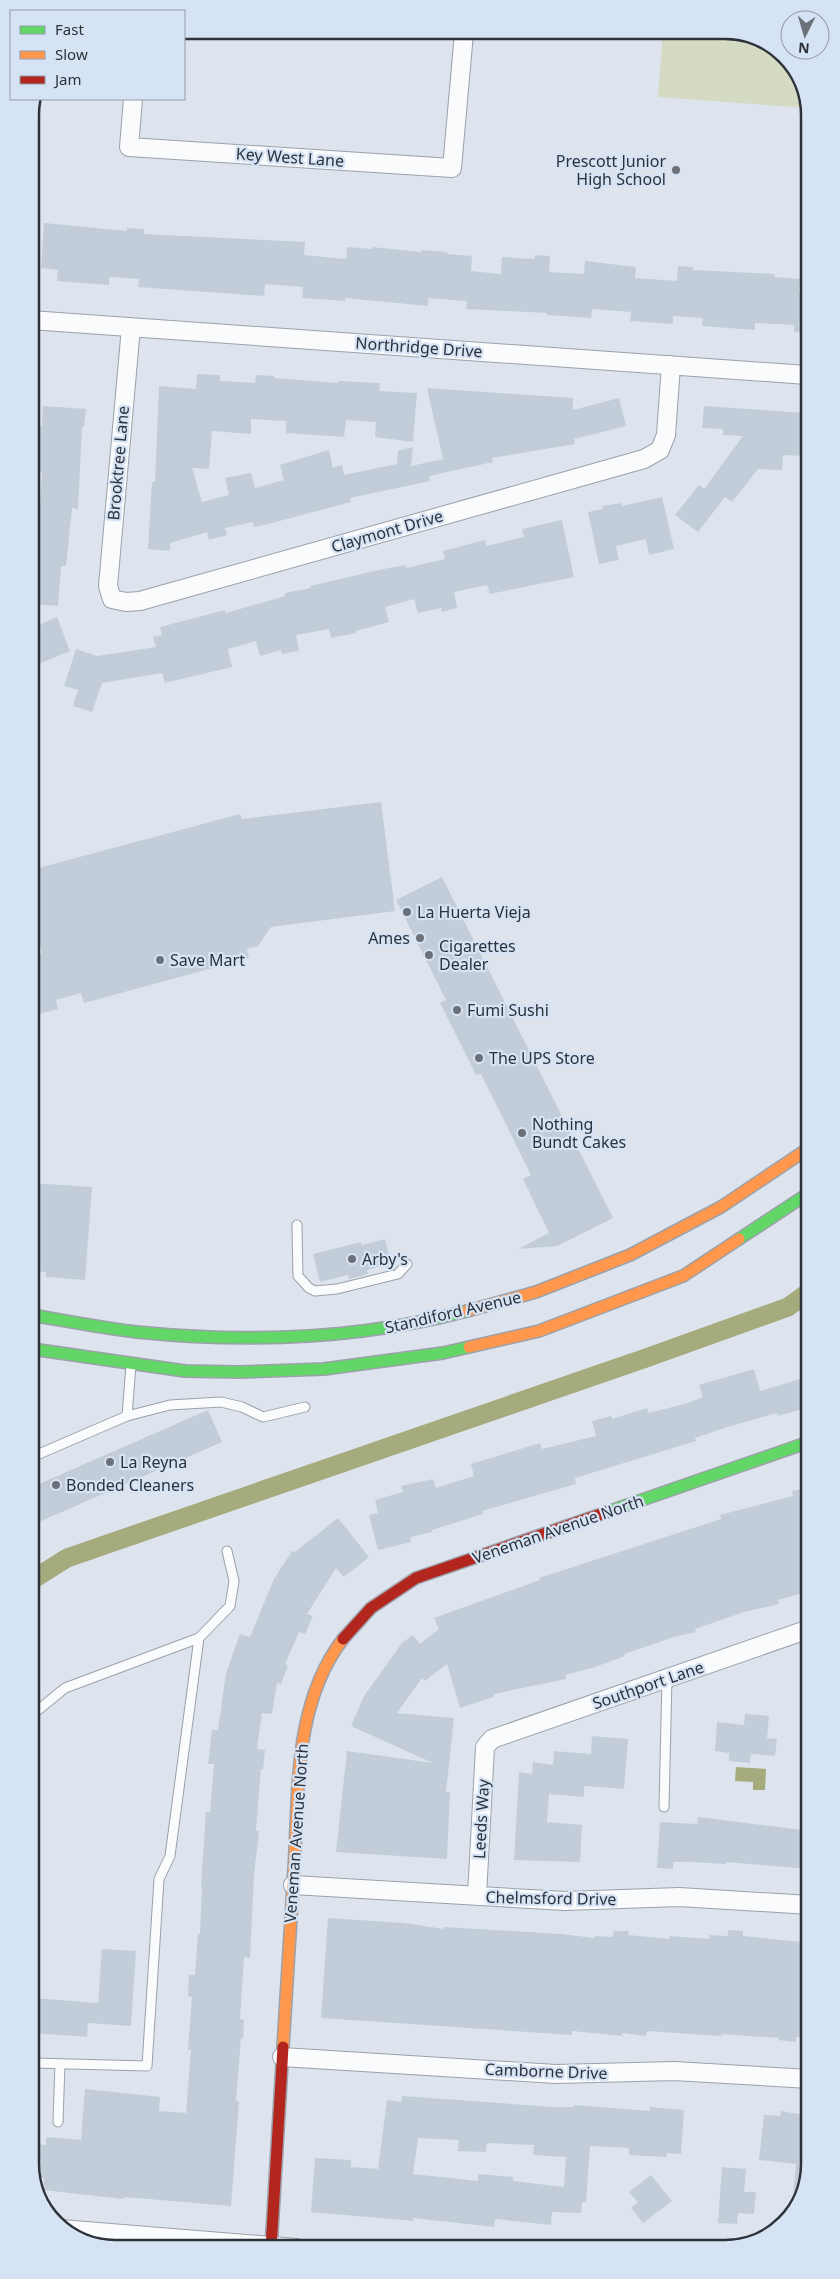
<svg xmlns="http://www.w3.org/2000/svg" width="840" height="2279" font-family="'Noto Sans',sans-serif">
<style>
.green{fill:#d5dac3}
.water{fill:#a6ab7e}
.lines{fill:none;stroke-linecap:round;stroke-linejoin:round}
.canal{stroke:#a6ab7e;stroke-width:19}
.building{fill:#c3cdd9;fill-rule:evenodd}
.lane-casing{stroke:#9ca1a9;stroke-width:11}
.street-casing{stroke:#9ca1a9;stroke-width:20}
.fast-casing{stroke:#9ca1a9;stroke-width:14}
.slow-casing{stroke:#9ca1a9;stroke-width:14}
.jam-casing{stroke:#9ca1a9;stroke-width:14}
.lane{stroke:#fafbfc;stroke-width:9}
.street{stroke:#fafbfc;stroke-width:18}
.fast{stroke:#63d668;stroke-width:11}
.slow{stroke:#ff974d;stroke-width:11}
.jam{stroke:#b3261e;stroke-width:11}
.poi-dot{fill:#6b7079;stroke:#d6e3f5;stroke-width:2}
.labels{text-anchor:middle;stroke-width:4.5;stroke-linejoin:round;paint-order:stroke}
.street-label{font-size:16px;fill:#2d323a;stroke:#d6e3f5}
.poi-label{font-size:16px;fill:#2d323a;stroke:#d6e3f5;text-anchor:start}
.rim{fill:none;stroke:#2d323a;stroke-width:2.5}
</style>
<rect width="100%" height="100%" fill="#dde4ee"/>
<path class="green" d="M731 30 781 51 807 93V108L658 97 663 31Z"/>
<path class="water" d="M736 1767 766 1769 765 1790H753V1782L735 1781Z"/>
<g class="lines">
<path class="canal" d="M32 1580 67 1558 646 1358 788 1307 809 1292"/>
</g>
<path class="building" d="M44 223 127 231V228L144 229V234L305 242 304 255 346 259 347 247 372 249V247L421 252V250L448 252 447 254 472 256 471 271 501 274 502 257 534 259 535 255 550 256 549 272 584 274 585 261 636 267 635 278 677 281 678 266 693 267V270L775 274 774 277 800 279 799 291H807V333L794 332V325L755 323V330L702 326 703 318 673 316V324L630 321 631 312 592 309 591 318 547 315V313L466 309 467 301 428 298V306L345 298V301L302 298 303 287 265 284 264 296 138 287 139 279 109 277V285L57 281 58 270 41 268Z
M197 374 220 375V381L255 383 256 375 274 376V378L338 383V381L380 383 379 391 417 393 413 442 375 437 376 422 346 420 344 437 286 433V421L251 419V434L212 431 209 469 192 468 202 502 229 495 225 478 251 473 255 488 284 480 280 465 329 450 333 468 342 465 344 475 397 464 398 451 413 447 411 466 443 459 427 388 573 398V410L619 398 626 426 574 439 575 444 492 458 493 462 429 476 430 481 350 498 351 502 272 523 254 527 252 522 225 528 227 535 209 540 207 532 170 543V551L148 549 152 482H155L159 386 196 389Z
M43 406 86 409 84 427H82L78 509 72 508 66 566H61L58 606 31 604V503L40 504 42 472H31V425L42 426Z
M704 406 806 413 804 456 783 455 782 470 758 469 732 502 725 497 698 532 675 515 699 485 704 489 743 436 723 435V429L702 428Z
M662 497 674 549 649 555 646 539 616 546 619 560 599 564 588 512 603 509 602 506 621 503 622 506Z
M562 520 574 577 490 594 487 585 454 592 457 608 442 612 441 608 418 613 414 599 385 607 389 622 356 631V633L331 638 329 629 296 635 299 651 282 654 281 650 260 656 256 641 228 649 232 667 165 683 162 673 102 683 92 712 73 706 78 690 64 686 76 649 97 656 156 647 153 637 162 635 160 627 225 610 226 613 285 596V593L311 588 310 586 383 569 406 565V568L445 559 443 551 485 540 486 546 524 537 522 529Z
M57 617 70 651 31 667V628Z
M381 802 395 911 271 927 258 946 247 949 249 958 84 1003 81 993 56 1000 58 1009 31 1016V956L42 953 31 913V870L240 814 242 819Z
M442 877 613 1218 557 1246 518 1249 549 1233 523 1179 531 1175 481 1074 476 1075 440 1003 446 1000 396 900Z
M32 1183 92 1187 85 1280 46 1277V1272L32 1271Z
M385 1239 391 1263 367 1270 368 1274 349 1279 348 1275 320 1282 313 1254 361 1242 362 1245Z
M754 1369 760 1391 803 1378 805 1384 809 1383V1407L778 1416 777 1413 731 1426 695 1438 696 1441 575 1478 576 1484 482 1511 483 1514 432 1530V1532L410 1537 411 1542 378 1550 369 1515 378 1513 375 1500 403 1492 401 1486 433 1479 436 1488 474 1476 471 1464 540 1443 542 1449 596 1436 592 1421 611 1416 612 1419 647 1408 649 1413 688 1403 703 1397 699 1385Z
M208 1410 222 1442 32 1525V1487Z
M809 1488V1591L778 1600 779 1604 744 1612 695 1629 696 1632 677 1636 624 1654 625 1656 595 1667 566 1675V1679L494 1694V1697L460 1708 447 1664 425 1681 422 1678 397 1713 454 1718 446 1792H450L447 1859 336 1852 347 1751 433 1763 351 1726 364 1696 402 1643 413 1635 420 1644 439 1629 434 1618 540 1580 539 1578 721 1519 720 1515 793 1496 792 1491Z
M338 1518 369 1557 344 1577 336 1568 307 1614 313 1616 305 1634 299 1632 285 1664 288 1666 281 1684 277 1683 272 1714 262 1713 257 1749 265 1750 263 1769H261L256 1831H259L254 1875 250 1958 244 1957 240 2019 244 2020 243 2039 241 2038 236 2101H239L231 2206 124 2197 123 2199 43 2190 44 2178H33V2144L46 2145V2137L81 2140 85 2089 160 2097 159 2111 186 2113 191 2050H188L192 1997 188 1996 189 1975H195L198 1934H200L202 1886H201L206 1812H210L214 1764H208L212 1730H218L226 1673 240 1634 250 1637 274 1579 292 1551 295 1552Z
M745 1714 769 1716 767 1738 777 1739 775 1756 751 1754 750 1763 729 1761V1753L715 1751 717 1722 744 1725Z
M592 1736 628 1739 624 1789 584 1786V1797L549 1794 547 1822 582 1825 580 1862 514 1860 519 1772 532 1774 533 1762 553 1765 554 1751 591 1754Z
M698 1817 810 1831V1869L726 1862V1864L691 1862H673V1869L657 1868 660 1822 697 1824Z
M328 1918 404 1923 444 1929V1927L561 1934 595 1938V1936L613 1937 614 1931H629L628 1935 670 1939V1936L709 1939 710 1935 728 1936V1930L743 1931V1936L810 1943V2038L796 2037V2042L778 2040 779 2038 722 2034 721 2036 647 2031 646 2036 622 2033V2036L572 2031V2035L321 2018Z
M102 1949 136 1951 131 2026 88 2023 87 2037 33 2033V1998L98 2003Z
M402 2096 554 2107H574V2105L650 2111V2107L684 2110 681 2154 667 2153 666 2157 629 2155V2148L590 2146 586 2202H582L581 2213 552 2212 551 2225 495 2219 494 2227 413 2218V2221L311 2212 315 2158 351 2160V2167L378 2169 387 2100 401 2102ZM418 2138 459 2140 458 2151 486 2152 487 2143 534 2145 533 2155 566 2157 564 2187 513 2181V2177L478 2174V2181L413 2174Z
M781 2111 810 2116V2164L799 2197 793 2195 796 2164 759 2160 764 2115 780 2116Z
M722 2167 746 2169 744 2192H756L754 2214 738 2213 737 2224 718 2223Z
M651 2175 672 2201 643 2223 631 2208 638 2202 629 2192Z"/>
<g class="lines">
<defs>
<path id="lane" d="M297 1225 298 1276 309 1288 315 1291 337 1289 398 1274 407 1264
M32 1406 33 1385
M127 1416 131 1365
M32 1457 127 1416 170 1405 221 1402 242 1407 263 1417 305 1407
M32 1715 65 1688 199 1638 230 1606 234 1581 227 1551
M664 1807 667 1678
M33 2063 147 2066 159 1879 170 1856 199 1638
M58 2122 60 2064"/>
<path id="street" d="M133 99 129 147 452 168 464 33
M30 320 807 375
M131 327 108 586 112 599 126 602 140 601 644 459 660 450 666 435 671 365
M293 1885 565 1901 679 1897 810 1905
M477 1896 485 1747 492 1739 809 1629
M282 2057 556 2074 674 2071 810 2079
M61 2229 296 2248"/>
<path id="fast" d="M739 1239 809 1193
M32 1315C67 1321 102 1328 137 1332 246 1343 361 1339 467 1311
M32 1349 185 1371 240 1372 324 1369 443 1353 469 1347
M610 1511 809 1442"/>
<path id="slow" d="M467 1311 536 1292 630 1255 721 1207 809 1148
M469 1347 539 1331 683 1276 739 1239
M283 2047C287 1988 290 1928 294 1869 299 1792 293 1704 343 1639"/>
<path id="jam" d="M343 1639 371 1608 416 1578 610 1511
M271 2248 283 2047"/>
</defs>
<use href="#lane" class="lane-casing"/>
<use href="#street" class="street-casing"/>
<use href="#fast" class="fast-casing"/>
<use href="#slow" class="slow-casing"/>
<use href="#jam" class="jam-casing"/>
<use href="#lane" class="lane"/>
<use href="#street" class="street"/>
<use href="#fast" class="fast"/>
<use href="#slow" class="slow"/>
<use href="#jam" class="jam"/>
</g>
<g class="poi-dot">
<circle cx="676" cy="170" r="5"/>
<circle cx="407" cy="912" r="5"/>
<circle cx="420" cy="938" r="5"/>
<circle cx="429" cy="955" r="5"/>
<circle cx="160" cy="960" r="5"/>
<circle cx="457" cy="1010" r="5"/>
<circle cx="479" cy="1058" r="5"/>
<circle cx="522" cy="1133" r="5"/>
<circle cx="352" cy="1259" r="5"/>
<circle cx="110" cy="1462" r="5"/>
<circle cx="56" cy="1485" r="5"/>
</g>
<g class="labels">
<g class="street-label">
<text transform="translate(290 157) rotate(4)" y="6">Key West Lane</text>
<text transform="translate(419 347) rotate(4)" y="6">Northridge Drive</text>
<text transform="translate(118 463) rotate(-85)" y="6">Brooktree Lane</text>
<text transform="translate(387 531) rotate(-16)" y="6">Claymont Drive</text>
<text transform="translate(453 1312) rotate(-13)" y="6">Standiford Avenue</text>
<text transform="translate(558 1529) rotate(-19)" y="6">Veneman Avenue North</text>
<text transform="translate(648 1685) rotate(-19)" y="6">Southport Lane</text>
<text transform="translate(481 1819) rotate(-87)" y="6">Leeds Way</text>
<text transform="translate(296 1833) rotate(-86)" y="6">Veneman Avenue North</text>
<text transform="translate(551 1898) rotate(1)" y="6">Chelmsford Drive</text>
<text transform="translate(546 2071) rotate(2)" y="6">Camborne Drive</text>
</g>
<g class="poi-label">
<text x="666" y="167" text-anchor="end">Prescott Junior<tspan x="666" dy="18">High School</tspan></text>
<text x="417" y="918">La Huerta Vieja</text>
<text x="410" y="944" text-anchor="end">Ames</text>
<text x="439" y="952">Cigarettes<tspan x="439" dy="18">Dealer</tspan></text>
<text x="170" y="966">Save Mart</text>
<text x="467" y="1016">Fumi Sushi</text>
<text x="489" y="1064">The UPS Store</text>
<text x="532" y="1130">Nothing<tspan x="532" dy="18">Bundt Cakes</tspan></text>
<text x="362" y="1265">Arby's</text>
<text x="120" y="1468">La Reyna</text>
<text x="66" y="1491">Bonded Cleaners</text>
</g>
</g>
<path d="M0 0H840V2279H0ZM115 39H725A76 76 0 0 1 801 115V2164A76 76 0 0 1 725 2240H115A76 76 0 0 1 39 2164V115A76 76 0 0 1 115 39Z" fill="#d6e3f5" fill-rule="evenodd"/>
<path class="rim" d="M115 39H725A76 76 0 0 1 801 115V2164A76 76 0 0 1 725 2240H115A76 76 0 0 1 39 2164V115A76 76 0 0 1 115 39Z"/>
<rect x="10" y="10" width="175" height="90" fill="#d6e3f5" stroke="#929caa"/>
<rect x="20" y="26" width="25" height="8" fill="#63d668" stroke="#929caa"/>
<text x="55" y="35" font-size="15" fill="#2d323a">Fast</text>
<rect x="20" y="51" width="25" height="8" fill="#ff974d" stroke="#929caa"/>
<text x="55" y="60" font-size="15" fill="#2d323a">Slow</text>
<rect x="20" y="76" width="25" height="8" fill="#b3261e" stroke="#929caa"/>
<text x="55" y="85" font-size="15" fill="#2d323a">Jam</text>
<g transform="translate(805 35) rotate(185)"><circle r="24" fill="#d6e3f5" stroke="#929caa"/>
<path d="M0-4L9 19L0 12L-9 19Z" fill="#6b7079"/>
<text y="-8" font-size="14" font-weight="bold" text-anchor="middle" fill="#2d323a">N</text>
</g>
</svg>
